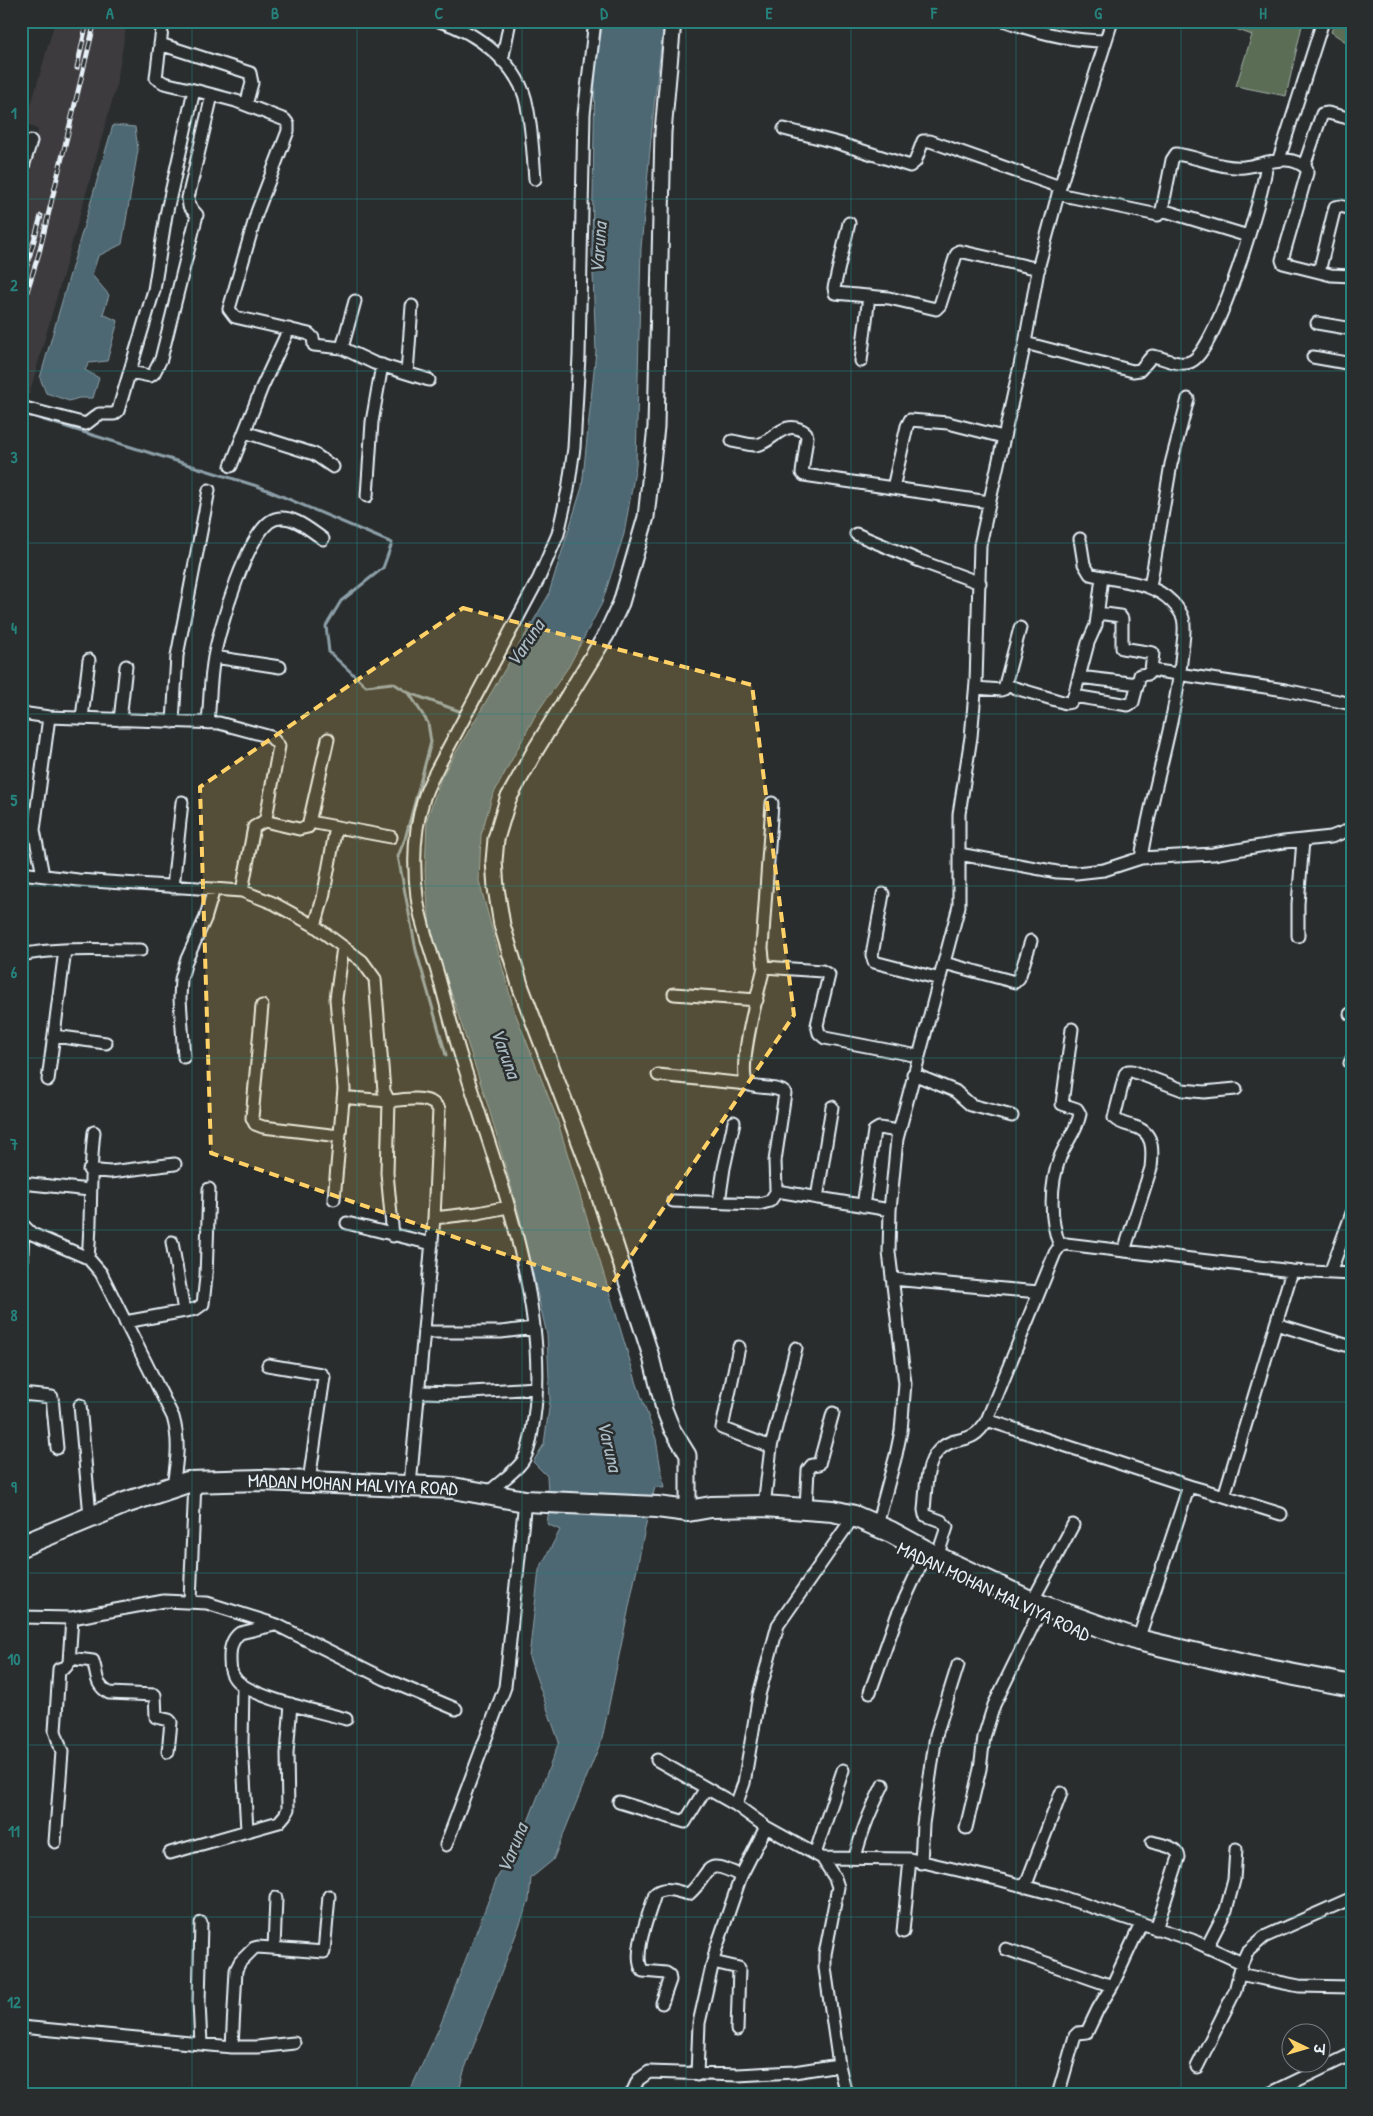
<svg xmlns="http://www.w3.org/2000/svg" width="1373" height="2116" font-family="'Patrick Hand','Playpen Sans Deva',sans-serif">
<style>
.built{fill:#3c3a3e}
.green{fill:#5c6d57;stroke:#a2afa8}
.water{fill:#4e6873;stroke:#8c9fa8}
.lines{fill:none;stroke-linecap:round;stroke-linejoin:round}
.stream{stroke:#8c9fa8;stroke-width:3}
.street-casing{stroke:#e8f1f8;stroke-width:15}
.secondary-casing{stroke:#e8f1f8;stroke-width:19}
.highway-casing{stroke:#e8f1f8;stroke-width:24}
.street{stroke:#2a2d2e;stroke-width:11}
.secondary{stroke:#2a2d2e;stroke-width:15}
.highway{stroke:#2a2d2e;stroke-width:20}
.rail-casing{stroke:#e8f1f8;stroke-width:5}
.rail{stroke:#2a2d2e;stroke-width:3;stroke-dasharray:9;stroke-linecap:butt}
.marked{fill:#ffd166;fill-opacity:0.2;stroke:#ffd166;stroke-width:4;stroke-dasharray:10 6;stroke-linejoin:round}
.grid{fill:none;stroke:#25827c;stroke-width:1;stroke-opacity:0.55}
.labels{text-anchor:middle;stroke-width:5;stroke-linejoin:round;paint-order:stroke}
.street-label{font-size:19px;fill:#e8f1f8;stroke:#2a2d2e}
.water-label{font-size:20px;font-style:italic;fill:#aabac3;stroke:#2a2d2e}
.neatline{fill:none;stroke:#25827c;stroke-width:2}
.grid-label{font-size:16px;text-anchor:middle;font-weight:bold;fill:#25827c}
</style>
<rect width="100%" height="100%" fill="#2a2d2e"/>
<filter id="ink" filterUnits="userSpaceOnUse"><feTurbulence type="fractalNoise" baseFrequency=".02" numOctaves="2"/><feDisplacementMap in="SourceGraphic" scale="10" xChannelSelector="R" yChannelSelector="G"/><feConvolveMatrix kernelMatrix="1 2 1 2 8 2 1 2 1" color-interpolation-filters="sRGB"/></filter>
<g filter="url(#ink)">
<path class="built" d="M55 21H127L116 87 29 395 21 392V187L38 130 26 123Z"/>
<path class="green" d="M1214 21H1303L1286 96 1236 86 1252 35Z
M1335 21H1352V46L1331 32Z"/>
<path class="water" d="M603 21H664L654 107 641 248 636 465 624 534 602 603 569 666 536 714 492 797 481 835 479 881 514 1010 556 1116 637 1384 656 1439 664 1488 655 1487 647 1519 602 1739 553 1860 531 1878 529 1900 464 2071 458 2095H408L440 2026 497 1878 520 1842 559 1742 529 1657 539 1570 560 1530 547 1524 549 1509 547 1476 533 1462 544 1444 550 1401 547 1335 519 1214 489 1109 430 928 425 872 427 819 441 778 548 596 582 487 596 351 592 250 595 73Z
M113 125 135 127 138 150 122 244 98 256 92 275 109 295 103 314 118 321 107 361 89 363 85 370 99 378 93 398H79L69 401 46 393 40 378Z"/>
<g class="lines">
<path class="stream" d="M28 415 260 487 392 543 383 568 341 601 326 626 329 652 366 686 393 683 409 693 459 711
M409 693 428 723 431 742 405 839 398 856 416 950 446 1055"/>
<defs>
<path id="street" d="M439 21C477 32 520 65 527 106 532 129 533 155 535 179
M1006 21C1039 33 1070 41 1105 41
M160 44 250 73 252 83 246 105
M502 61 510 21
M194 90 236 101 285 120 288 124V131L257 212 229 309 235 317 309 334 313 338 314 345 342 348 374 363 429 380
M784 129 838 143 910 166 915 162 923 141H930L1060 187
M1279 159 1323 21
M1304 166 1322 114 1328 113 1352 119
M21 173 31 141
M1058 194 1158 215 1162 210 1172 160 1176 154C1199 157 1221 169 1244 167 1265 165 1289 151 1307 169V173L1282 260 1283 263 1331 275 1352 276
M1162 210 1248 236
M849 223 834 288 835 293 889 298 936 309 940 305 956 255 959 251 1039 269
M1319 272 1335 207 1340 206 1352 209
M1317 323 1352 329
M1025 343 1133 371 1140 370 1152 356C1164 357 1180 368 1192 361 1218 347 1264 194 1267 162
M342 348 355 301
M1313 357 1352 364
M861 361 869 296
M130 372 150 376 154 373 161 359 197 215 189 206 188 198 212 95
M407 373 412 306
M21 407 86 424 99 414H114L118 411 154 290 166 215 194 90 164 83 156 78 163 21
M245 432 314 454 333 467
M732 441C739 442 748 445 756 445 772 444 784 416 806 433L807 437 802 473 804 475 989 502
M231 466 262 387 289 329
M893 488 907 426 910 420 948 423 1003 437
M367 496 372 422 382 365
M856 534 920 561 980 583
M1080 539 1084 564 1090 574C1118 582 1151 580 1172 602 1176 606 1181 612 1183 618 1186 629 1183 641 1182 652 1176 722 1152 789 1141 858
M1150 587 1171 464 1188 399
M1098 613 1120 616 1122 619V648L1153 653 1151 670 1148 674 1140 675 1133 702 1128 705 1074 696 1088 643 1096 625 1102 577
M214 657 280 667
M1151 670 1285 690 1352 704
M1079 677 1138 684
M1005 685 1066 703 1071 702 1074 696
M976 688 1001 690 1004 689 1020 628
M21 713 49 717
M82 718 89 660
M120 720 126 666
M173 722 177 656 209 490
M208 723C210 701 210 679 214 657 219 631 248 527 275 519 292 514 309 529 323 539
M772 803 762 948 764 967 822 971 829 975 817 1025 819 1033 825 1038 918 1056
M264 821 299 829 308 827 328 739
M310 822 391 837
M959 854 1057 872 1076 873 1104 870 1141 858 1213 854 1284 842 1331 837 1352 829
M21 873 78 880 242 891 273 903 315 926 362 961 375 979 384 1091 389 1101C406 1100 429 1094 439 1109L434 1218 410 1486
M43 875 34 830 49 717 219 723 271 737 279 746 266 818 264 821 254 827 242 891
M173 887 182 802
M883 894 872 955 874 962 940 979
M315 926 323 898 336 827
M1298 936V904L1303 840
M21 955C61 947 101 950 141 950
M944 963 1015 982 1019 978 1031 941
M764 967C759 990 737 1066 747 1084 758 1090 775 1085 785 1093L775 1161 776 1189 777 1191 890 1210
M674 994 757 1000
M262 1006 252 1118 255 1124 263 1127 339 1136
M1350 1014H1352
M54 1036 106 1043
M184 1057 180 999 181 979 186 961 205 919 214 889
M1350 1063 1352 1059
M913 1074 955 1091 971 1105 1012 1116
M658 1075 747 1084
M48 1080 65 950
M351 1098 389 1101 387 1173 393 1236
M89 1170 110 1172 175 1164
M21 1183 90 1190
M817 1198 832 1107
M334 1199 344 1089 336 999 343 947
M673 1201 759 1204 770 1201 777 1191
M719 1202 724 1168 734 1122
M863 1206 874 1131 879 1128 898 1131
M434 1218 478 1213 508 1207
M21 1223 32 1234 88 1258 101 1273 173 1417C180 1441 177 1461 173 1486
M347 1223 432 1244
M172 1242 184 1311
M1060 1246C1049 1219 1050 1184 1060 1157 1066 1142 1077 1130 1080 1114L1077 1109 1062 1104 1072 1029
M1124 1251 1151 1168C1153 1149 1154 1131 1132 1126 1125 1124 1119 1123 1114 1118L1125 1074 1128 1071H1132L1183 1090 1204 1092 1236 1089
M88 1258C92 1215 89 1174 94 1132
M1330 1273 1352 1213
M21 1276 23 1227
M892 1279 1039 1292
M125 1322 196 1309 203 1304 206 1277 209 1189
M1276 1324 1352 1347
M425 1332H501L534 1328
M739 1347 722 1428 771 1447
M268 1365 321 1374 324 1377 309 1481
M420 1392 455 1393 537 1388
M21 1394 52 1397 57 1448
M80 1405 90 1516
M987 1420 1189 1486
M488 1493C498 1483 513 1474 522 1462 530 1451 532 1431 534 1418 550 1305 497 1170 463 1063 454 1036 447 1007 439 978 432 953 420 923 417 897 413 865 414 829 424 798 427 787 433 777 438 767L539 578 558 534 568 490 574 448 579 356 584 114 595 21
M1224 1496 1281 1514
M764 1506 771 1447 796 1348
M806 1508 808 1470 812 1465 819 1464 833 1413
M877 1525 896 1455 901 1431 905 1383 889 1252 890 1210 897 1139 959 906V814L971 737 976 682 980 545 1025 343 1039 265 1060 187 1112 21
M937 1557 947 1527 941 1521 925 1515 924 1510C926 1492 925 1464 939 1450 956 1433 971 1448 987 1420L1055 1253 1060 1246 1066 1244 1292 1271 1352 1274
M190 1601 195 1482
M1032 1602 1073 1525
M21 1617 72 1618 164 1601 207 1603 277 1625 385 1679 456 1709
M275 1625 240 1633C232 1639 230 1647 230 1657 230 1666 230 1674 237 1681 254 1698 321 1712 346 1719
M1138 1640 1189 1486 1224 1496 1292 1271
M70 1658 93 1661C98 1675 94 1684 109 1693L155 1695 156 1717 169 1720 171 1722 168 1752
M243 1686 242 1743 247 1830
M870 1692 897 1616 927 1551
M657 1760 736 1805 766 1827 822 1858 910 1859 1001 1880 1053 1894 1192 1940 1242 1963 1247 1952 1264 1937 1352 1898
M619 1802 685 1822 706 1788
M736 1805 744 1783 759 1695 778 1625 854 1516
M966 1828 980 1769 984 1737 994 1705 1038 1615
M55 1842 62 1752 55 1731 59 1669 66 1667 69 1662 72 1618
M1152 1842C1162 1845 1177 1846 1179 1857L1156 1929
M446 1845 505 1687 525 1501
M170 1853 279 1822 285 1815 288 1809 287 1753 291 1704
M815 1854 843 1770
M822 1858 835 1878 838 1887 825 1954V1968L839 2065 846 2095
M855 1858C861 1832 871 1809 883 1785
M921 1863 923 1824 936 1735 958 1665
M1025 1887 1061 1793
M201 1923 199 2002 201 2044
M903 1932 910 1859
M1207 1947 1226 1910 1234 1880 1236 1849
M274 1948 276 1898
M1006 1949 1112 1986
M713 1962 739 1968 737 2030
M1239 1974 1299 1986 1352 1987
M662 2003 670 1980 669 1975 666 1973 643 1971C631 1956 650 1912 655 1894 665 1885 677 1892 689 1894 713 1872 702 1856 741 1876
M21 2027 232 2047H257L294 2043
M232 2047 236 1970 240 1962 254 1948 258 1947 324 1952 329 1896
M1197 2067 1235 1991 1242 1963
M697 2075 699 2023 716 1949 741 1876 766 1827
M631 2095 638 2080 649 2072 738 2075 794 2072 839 2065
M1058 2095 1075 2036 1078 2033 1087 2032 1098 2009 1112 1986 1141 1924
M1267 2095 1352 2054"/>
<path id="secondary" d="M673 21 663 132 656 427 646 517 621 603 606 635 536 749 508 799 496 839 494 861 496 888 502 925 521 988 593 1176 650 1353 664 1409 672 1429 688 1455V1511"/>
<g id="highway">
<path id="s1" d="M21 1546 125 1503 188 1482 262 1480 453 1488 525 1501 657 1507 688 1511 711 1507 764 1506 833 1511 854 1516 891 1532 937 1557 1032 1602 1138 1640 1248 1666 1352 1686"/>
</g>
</defs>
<use href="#street" class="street-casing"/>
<use href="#secondary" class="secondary-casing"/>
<use href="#highway" class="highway-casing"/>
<use href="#street" class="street"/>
<use href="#secondary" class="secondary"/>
<use href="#highway" class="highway"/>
<defs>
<path id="rail" d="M77 68 87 21
M21 286 41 216
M21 311 39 253 95 21"/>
</defs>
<use href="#rail" class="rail-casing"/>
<use href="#rail" class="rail"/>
</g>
</g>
<path class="marked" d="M463 608 752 685 794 1015 608 1290 211 1153 200 787Z"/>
<path class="grid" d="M192 21V2095M357 21V2095M522 21V2095M686 21V2095M851 21V2095M1016 21V2095M1181 21V2095M21 199H1352M21 371H1352M21 543H1352M21 714H1352M21 886H1352M21 1058H1352M21 1230H1352M21 1402H1352M21 1573H1352M21 1745H1352M21 1917H1352"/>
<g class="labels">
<g class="street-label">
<text dy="7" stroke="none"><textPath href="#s1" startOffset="344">MADAN MOHAN MALVIYA ROAD</textPath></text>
<text transform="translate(994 1591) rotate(25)" y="7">MADAN MOHAN MALVIYA ROAD</text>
</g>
<g class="water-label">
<text transform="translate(598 248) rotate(-86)" y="7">Varuna</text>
<text transform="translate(525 643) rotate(-56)" y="7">Varuna</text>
<text transform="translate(506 1053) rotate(70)" y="7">Varuna</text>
<text transform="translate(610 1446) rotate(77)" y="7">Varuna</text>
<text transform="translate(512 1848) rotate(-68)" y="7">Varuna</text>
</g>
</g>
<rect width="1373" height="2116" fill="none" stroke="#2a2d2e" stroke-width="55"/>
<g transform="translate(1306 2048) rotate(95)"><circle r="24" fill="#2a2d2e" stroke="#767b7f"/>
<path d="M0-4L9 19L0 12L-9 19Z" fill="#ffd166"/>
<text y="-8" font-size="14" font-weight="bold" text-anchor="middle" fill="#e8f1f8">उ</text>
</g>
<rect x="28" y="28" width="1318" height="2060" class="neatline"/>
<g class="grid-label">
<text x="110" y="19">A</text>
<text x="275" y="19">B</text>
<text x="439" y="19">C</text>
<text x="604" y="19">D</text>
<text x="769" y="19">E</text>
<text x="934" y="19">F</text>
<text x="1098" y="19">G</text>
<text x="1263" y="19">H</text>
<text x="14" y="119">1</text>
<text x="14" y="291">2</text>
<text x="14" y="463">3</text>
<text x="14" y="634">4</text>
<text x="14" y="806">5</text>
<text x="14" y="978">6</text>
<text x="14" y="1150">7</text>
<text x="14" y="1321">8</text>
<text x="14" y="1493">9</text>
<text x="14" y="1665">10</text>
<text x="14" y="1837">11</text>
<text x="14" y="2008">12</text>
</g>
</svg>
